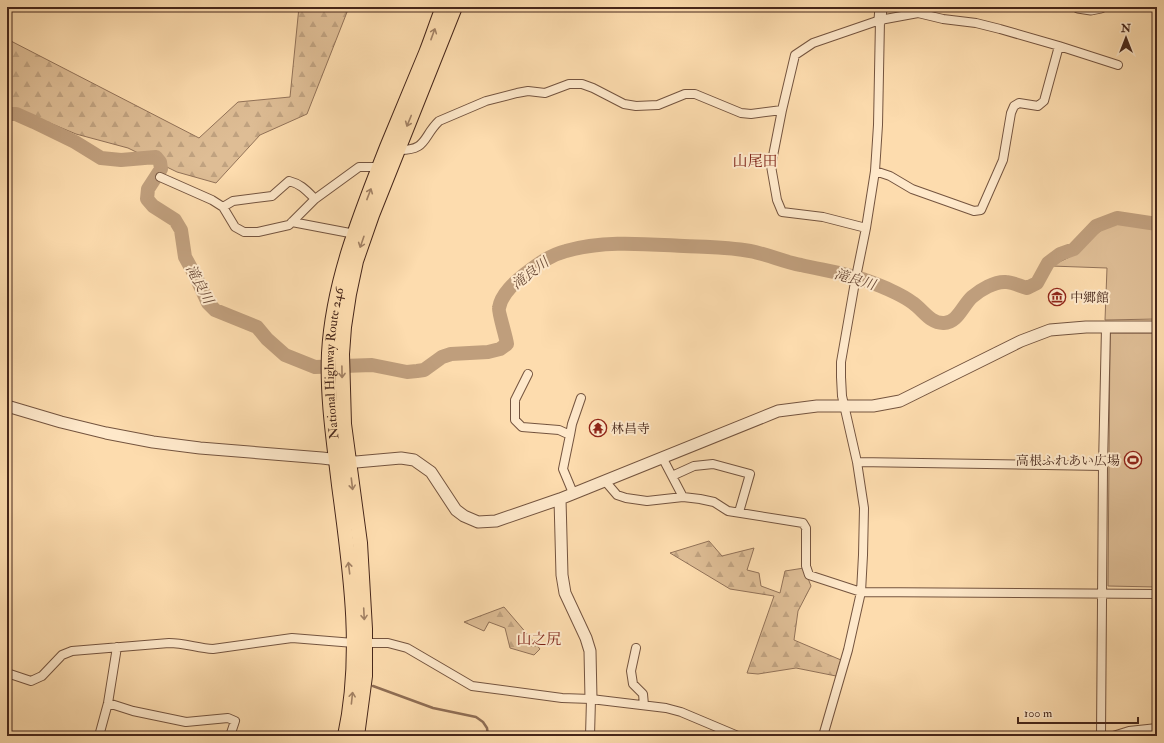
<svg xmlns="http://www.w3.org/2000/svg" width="1164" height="743" font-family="'IM FELL Double Pica','Noto Serif JP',serif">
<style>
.green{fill:#debd95;stroke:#927258}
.forest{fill:url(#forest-firs);stroke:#927258}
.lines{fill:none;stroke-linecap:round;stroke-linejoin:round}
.stream{stroke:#8f6e55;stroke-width:2.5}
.river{stroke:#bf9e7c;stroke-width:14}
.minor-casing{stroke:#74543f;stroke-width:10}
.tertiary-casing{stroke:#74543f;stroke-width:13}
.trunk-casing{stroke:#46261a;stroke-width:16}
.minor{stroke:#fee8ca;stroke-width:8}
.tertiary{stroke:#fee8ca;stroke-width:11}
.trunk{stroke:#fddcae;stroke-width:14}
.oneway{stroke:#a28164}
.labels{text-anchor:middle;stroke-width:4;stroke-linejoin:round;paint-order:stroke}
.poi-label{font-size:13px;fill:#46261a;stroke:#fee8ca;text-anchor:start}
.street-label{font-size:13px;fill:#46261a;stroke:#fee8ca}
.water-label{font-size:14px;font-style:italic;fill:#6a4a37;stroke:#fee8ca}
.quarter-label{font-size:15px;fill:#7a1f14;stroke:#fee8ca}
</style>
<defs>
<pattern id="forest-firs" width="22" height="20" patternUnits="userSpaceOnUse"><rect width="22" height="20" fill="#debd95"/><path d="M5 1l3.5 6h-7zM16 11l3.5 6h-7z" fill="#c0a280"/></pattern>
</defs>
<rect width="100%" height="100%" fill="#fddcae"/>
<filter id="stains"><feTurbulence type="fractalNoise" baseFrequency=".005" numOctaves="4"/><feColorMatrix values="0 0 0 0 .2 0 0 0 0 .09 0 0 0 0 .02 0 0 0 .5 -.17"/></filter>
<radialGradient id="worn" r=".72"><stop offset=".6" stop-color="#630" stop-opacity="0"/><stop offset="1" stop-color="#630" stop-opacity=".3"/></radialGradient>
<path class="green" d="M1117 223 1140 226 1157 230V319L1105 320 1107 268 1051 266C1060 261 1070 258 1079 251 1093 240 1099 227 1117 223Z
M1110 333H1157V587L1108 586Z"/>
<path class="forest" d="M299 7H349L307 114 260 135 216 183 177 172 128 148 76 134 19 110 7 109V39L199 138 238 102 290 97Z
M709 541 722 556 754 548 747 570 759 573 761 586 780 593 785 571 804 568 811 586 798 611 794 640 841 660 836 676 796 668 758 674 747 673 774 596 730 589 670 553Z
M504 607 540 649 534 655 510 648 505 628 489 622 484 631 464 622Z"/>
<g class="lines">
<path class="stream" d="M373 686 433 708 476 717 483 722 487 728 488 736
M1134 736 1157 733"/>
<path class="river" d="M7 114H16L34 122 75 142 101 158 121 160 156 157 160 162 161 169 148 189 147 199 153 206 175 220 181 230 185 257 197 279 208 303 215 310 257 327 267 339 285 355 315 367 372 365 407 372 417 371 424 370 442 357 451 354 488 352 500 349 507 344C506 336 498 312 499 308 501 294 515 282 525 274 538 264 550 255 566 251 603 240 645 244 684 246 706 247 728 247 750 251 767 254 784 262 801 265 822 270 844 273 865 280 881 286 900 293 913 303 923 310 930 323 943 323 957 324 963 305 972 297 980 290 995 281 1006 282 1012 282 1020 286 1027 288L1037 283 1048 263 1060 254 1074 249 1096 226 1117 218 1157 224"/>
<defs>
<path id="minor" d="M782 110 771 166 777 200 782 212 823 217 866 228
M397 150C428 151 422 137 439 121L486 101 517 93 528 91 545 93 569 84H582L593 88 624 104 636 106 658 105 685 94H695L741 113 751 114 782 110 795 55 813 43 880 20 918 13 943 19 976 23 1000 29 1059 46 1118 65
M875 171 890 176 912 189 974 211 981 210 1003 160 1011 113 1014 106 1019 103 1038 106 1044 101 1059 46
M160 177 212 200 223 207 235 227 244 232H258L289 225 315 199 359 167H380
M223 207 233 201 272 196 289 181C301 184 306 190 315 199
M292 222 355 234
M528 374 515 400V420L522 427 559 430 570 435 563 469 573 493
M570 435 572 424 581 398
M662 457 683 497
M857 462 1103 466
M672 476 694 466 713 464 750 474 739 512
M605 481 617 495 626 498 647 501 683 497 700 499 714 502 728 511 803 523 806 528V566L809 575 861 592 1157 594
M636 648 631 671 633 684 643 694 644 705
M7 673 31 681 42 676 62 655 72 651 169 643C184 643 198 648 213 649L292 638 354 643H388L407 648 472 686 562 698 591 699 666 708 681 712 738 736
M108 703 133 711 186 722 228 718 235 721 230 736
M99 736 108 703 117 647
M590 736 591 699
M823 736 848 650 861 592 863 555 864 508 857 462 842 396 841 377V362L855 282 866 228 875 171 878 125 880 20
M1101 736 1103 466 1106 327
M1113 736 1129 731 1157 728"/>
<path id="tertiary" d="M1078 7 1091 9 1101 7
M880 20 881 7
M7 406 61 422 106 433 153 442 200 448 322 458 356 462 401 458 414 460 431 472 456 510 464 516 478 522 496 521 560 499 778 411 817 406H873L900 401 1021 341 1050 330 1086 327H1157
M560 499 562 575 565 593 586 638 590 651 591 699"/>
<g id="trunk">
<path id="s1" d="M345 736C363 653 350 568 339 485 334 442 327 397 329 353 333 281 361 213 387 147 400 116 413 85 426 53 432 38 437 22 443 7"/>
<path d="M357 736 365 676V629L360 543 344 424 342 354 344 327 349 294 356 261 372 215 455 7"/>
</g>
</defs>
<use href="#minor" class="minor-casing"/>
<use href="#tertiary" class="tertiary-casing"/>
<use href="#trunk" class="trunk-casing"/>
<use href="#minor" class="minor"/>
<use href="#tertiary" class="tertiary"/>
<use href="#trunk" class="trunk"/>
</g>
<defs><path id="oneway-shaft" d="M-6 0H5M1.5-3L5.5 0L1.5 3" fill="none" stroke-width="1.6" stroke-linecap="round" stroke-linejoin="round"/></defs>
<g class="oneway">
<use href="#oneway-shaft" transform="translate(433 34) rotate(-70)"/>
<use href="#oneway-shaft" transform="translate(409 121) rotate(112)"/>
<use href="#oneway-shaft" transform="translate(369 194) rotate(-69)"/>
<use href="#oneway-shaft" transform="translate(362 242) rotate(109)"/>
<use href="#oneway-shaft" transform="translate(342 372) rotate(89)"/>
<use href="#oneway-shaft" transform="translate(352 484) rotate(83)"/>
<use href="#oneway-shaft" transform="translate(349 568) rotate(-97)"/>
<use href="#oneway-shaft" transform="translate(364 614) rotate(87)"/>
<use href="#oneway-shaft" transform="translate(352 698) rotate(-84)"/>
</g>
<defs>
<symbol id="museum-ring" viewBox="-11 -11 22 22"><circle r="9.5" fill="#fee8ca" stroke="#8f2418" stroke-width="1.5"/><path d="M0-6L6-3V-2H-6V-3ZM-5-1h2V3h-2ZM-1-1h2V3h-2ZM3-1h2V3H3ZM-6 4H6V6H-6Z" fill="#8f2418"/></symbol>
<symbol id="temple-ring" viewBox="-11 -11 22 22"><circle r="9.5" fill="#fee8ca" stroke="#8f2418" stroke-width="1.5"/><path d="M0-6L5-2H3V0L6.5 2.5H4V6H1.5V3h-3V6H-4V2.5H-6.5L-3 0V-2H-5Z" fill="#8f2418"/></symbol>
<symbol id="stadium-ring" viewBox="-11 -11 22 22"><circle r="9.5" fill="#fee8ca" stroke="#8f2418" stroke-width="1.5"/><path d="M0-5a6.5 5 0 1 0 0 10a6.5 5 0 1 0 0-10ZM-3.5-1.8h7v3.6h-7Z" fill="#8f2418"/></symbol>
</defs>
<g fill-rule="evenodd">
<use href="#museum-ring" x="1047" y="287" width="20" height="20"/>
<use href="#temple-ring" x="588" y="418" width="20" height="20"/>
<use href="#stadium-ring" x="1123" y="450" width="20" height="20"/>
</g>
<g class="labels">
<g class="poi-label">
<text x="1070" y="302">中郷館</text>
<text x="611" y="433">林昌寺</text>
<text x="1120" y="465" text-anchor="end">高根ふれあい広場</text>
</g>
<g class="street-label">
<text dy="5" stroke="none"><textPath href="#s1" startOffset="375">National Highway Route 246</textPath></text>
</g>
<g class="water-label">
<text transform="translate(530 273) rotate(-37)" y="5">滝良川</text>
<text transform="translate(855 279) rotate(17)" y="5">滝良川</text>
<text transform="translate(200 284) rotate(62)" y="5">滝良川</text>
</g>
<g class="quarter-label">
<text x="755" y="166">山尾田</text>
<text x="539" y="644">山之尻</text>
</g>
</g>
<rect width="1164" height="743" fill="none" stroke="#fddcae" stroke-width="24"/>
<rect x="8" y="8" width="1148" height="727" fill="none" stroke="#46261a" stroke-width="2"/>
<rect x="12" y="12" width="1140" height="719" fill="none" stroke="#46261a"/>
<g transform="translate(1126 38)" stroke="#fee8ca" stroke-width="3" paint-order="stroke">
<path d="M0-3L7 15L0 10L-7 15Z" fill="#46261a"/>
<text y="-6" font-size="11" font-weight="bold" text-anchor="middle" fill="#46261a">N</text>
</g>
<path d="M1018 717v6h120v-6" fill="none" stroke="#46261a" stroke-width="2"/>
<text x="1024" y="717" font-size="12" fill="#46261a" stroke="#fee8ca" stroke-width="3" paint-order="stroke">100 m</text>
<rect width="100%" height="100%" filter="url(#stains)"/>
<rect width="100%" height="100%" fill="url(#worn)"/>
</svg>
